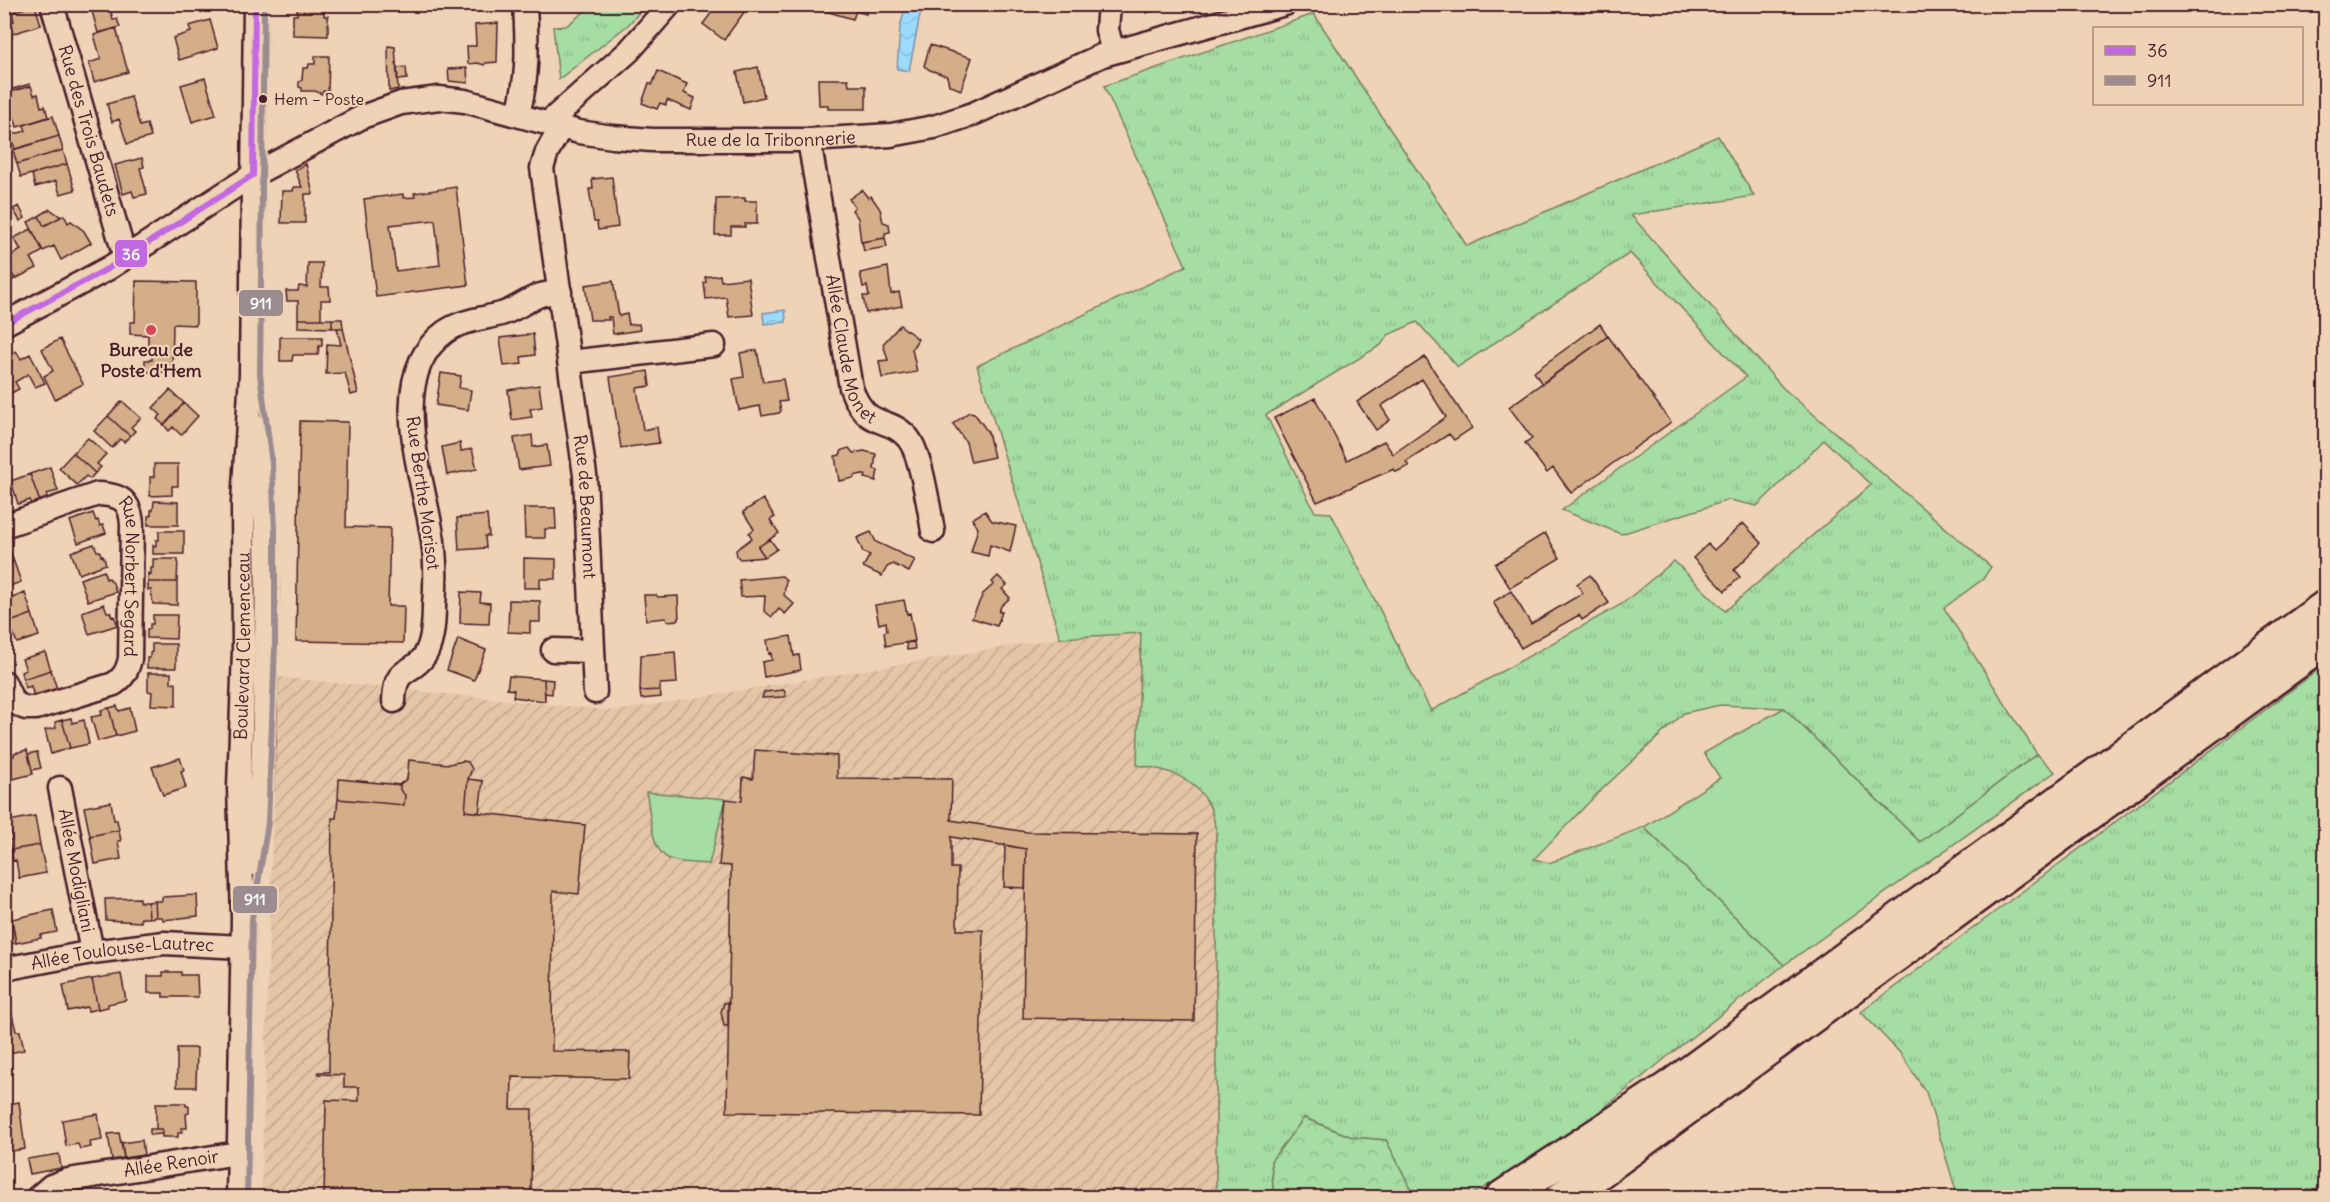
<svg xmlns="http://www.w3.org/2000/svg" width="2330" height="1202" font-family="Delius,sans-serif">
<style>
.industrial{fill:url(#industrial-furrows)}
.grass{fill:url(#grass-tufts);stroke:#787e66;stroke-width:1.5;fill-rule:evenodd}
.forest{fill:url(#forest-crowns);stroke:#787e66;stroke-width:1.5}
.garden{fill:#a5dda2;stroke:#787e66;stroke-width:1.5}
.water{fill:url(#water-waves);stroke:#7b90a9;stroke-width:1.5}
.building{fill:#d4ae88;stroke:#4a1f2b;stroke-width:1.5;fill-rule:evenodd}
.lines{fill:none;stroke-linecap:round;stroke-linejoin:round}
.minor-casing{stroke:#4a1f2b;stroke-width:27}
.highway-casing{stroke:#4a1f2b;stroke-width:38}
.minor{stroke:#efd3b6;stroke-width:22}
.highway{stroke:#efd3b6;stroke-width:33}
.bus-1-casing{stroke:#efd3b6;stroke-width:10}
.bus-2-casing{stroke:#efd3b6;stroke-width:10}
.bus-1{stroke:#c168e2;stroke-width:6}
.bus-2{stroke:#9b8c90;stroke-width:6}
.bus-dot{fill:#4a1f2b;stroke:#efd3b6;stroke-width:2}
.poi-dot{fill:#d1495b;stroke:#efd3b6;stroke-width:2}
.labels{text-anchor:middle;stroke-width:4.5;stroke-linejoin:round;paint-order:stroke}
.bus-label{font-size:16px;fill:#4a1f2b;stroke:#efd3b6;text-anchor:start}
.street-label{font-size:18px;fill:#4a1f2b;stroke:#efd3b6}
.poi-label{font-size:18px;font-weight:bold;fill:#4a1f2b;stroke:#efd3b6}
.line-badge{stroke:#efd3b6;stroke-width:2}
.badge-label{font-size:16px;text-anchor:middle;font-weight:bold;fill:#fff}
</style>
<defs>
<pattern id="industrial-furrows" width="10" height="10" patternUnits="userSpaceOnUse" patternTransform="scale(1.5)"><rect width="10" height="10" fill="#e4c5a6"/><path d="M-1 1l2-2M0 10L10 0M9 11l2-2" fill="none" stroke="#c5a98f"/></pattern>
<pattern id="grass-tufts" width="24" height="20" patternUnits="userSpaceOnUse" patternTransform="scale(1.5)"><rect width="24" height="20" fill="#a5dda2"/><path d="M3 7l-1-3M5 7V3M7 7l1-3M15 17l-1-3M17 17v-4M19 17l1-3" fill="none" stroke="#90bd8c"/></pattern>
<pattern id="forest-crowns" width="20" height="18" patternUnits="userSpaceOnUse" patternTransform="scale(1.5)"><rect width="20" height="18" fill="#a5dda2"/><path d="M2 6a3 3 0 1 1 6 0M12 15a3 3 0 1 1 6 0" fill="none" stroke="#90bd8c"/></pattern>
<pattern id="water-waves" width="16" height="10" patternUnits="userSpaceOnUse" patternTransform="scale(1.5)"><rect width="16" height="10" fill="#9bdbfd"/><path d="M0 5q4-4 8 0t8 0" fill="none" stroke="#87bcd9"/></pattern>
</defs>
<rect width="100%" height="100%" fill="#efd3b6"/>
<filter id="ink" filterUnits="userSpaceOnUse"><feTurbulence type="fractalNoise" baseFrequency=".0167" numOctaves="2"/><feDisplacementMap in="SourceGraphic" scale="12" xChannelSelector="R" yChannelSelector="G"/><feConvolveMatrix kernelMatrix="1 2 1 2 8 2 1 2 1" color-interpolation-filters="sRGB"/></filter>
<g filter="url(#ink)">
<path class="industrial" d="M1142 633 1137 765 1158 768 1183 777 1199 790 1209 804 1216 830V1197L261 1198 277 677 615 711 1060 638Z"/>
<path class="grass" d="M593 5H646L628 25 559 79 553 27 566 26Z
M1314 14 1467 246 1718 136 1754 196 1631 215 1783 388 1991 567 1983 579 1944 608 2037 754 1920 842 1784 708 1720 705 1684 713 1598 793 1534 859 1549 863 1644 827 1784 965 1678 1048 1582 1126 1469 1197H1415L1386 1140 1352 1137 1305 1118 1271 1161 1274 1197H1216V830C1214 822 1213 811 1208 803 1193 776 1165 769 1137 765L1141 633 1060 638 977 366 1186 266 1104 86ZM1630 253 1746 377 1562 510 1621 534 1729 500 1757 506 1824 440 1871 485 1725 611 1674 561 1622 604 1431 711 1331 513 1315 512 1266 415 1381 345 1388 335 1417 322 1458 367Z
M2325 665 2326 1180 2311 1197H1958L1926 1092 1900 1053 1861 1012Z"/>
<path class="forest" d="M1304 1118 1352 1137 1386 1140 1415 1197H1274L1271 1161Z"/>
<path class="garden" d="M1784 708 1920 842 2037 754 2055 772 1784 965 1644 827 1720 778 1704 753Z
M646 792 726 799 709 864C698 863 687 863 676 861 648 856 652 814 646 792Z"/>
<path class="water" d="M906 5H922L909 71 897 69 900 27Z
M785 310 786 322 764 324 763 313Z"/>
<path class="building" d="M90 4H109L113 20 117 19 120 27 98 33Z
M297 4H324V16H328V36L293 35V15H297Z
M718 4H750L724 40 703 24Z
M824 4H871L866 14 856 11 853 19 825 11Z
M1143 4H1176L1146 13Z
M35 5 41 25 11 34 12 38 4 39V24L14 21 12 12Z
M210 20 218 48 179 60 173 38 191 32 189 26Z
M498 23 497 62 486 63 484 65 478 63 468 64 467 46H476L475 25Z
M116 28 128 72 94 82 89 63 101 59 94 35Z
M930 45 972 58 961 90 949 85 947 76 930 70 924 66Z
M388 46 395 47 398 89 389 91Z
M315 56H329L328 92 323 91 322 94 315 91H302V88L299 87V82L302 80 303 68H308L309 64H315Z
M406 67 407 79 398 80 397 68Z
M758 67 764 97 743 102 737 72Z
M467 68 468 83 449 81 448 69Z
M658 71 687 84 684 93 695 98 691 110 667 100 666 105 660 103 657 109 642 103 649 83 652 85Z
M205 78 216 115 192 122 181 85Z
M818 79H848L849 86H866V109H828V105H819Z
M30 84 31 86 7 93 6 91Z
M31 86 34 95 38 94 41 107 45 106 48 117 17 127 7 93Z
M131 97 140 126 147 124 151 137 127 144 119 119 112 122 107 104Z
M53 116 59 136 15 149 11 135 26 131 24 125Z
M59 136 63 150 17 164 13 150Z
M63 150 67 164 21 177 17 164Z
M142 158 144 167 140 168 147 194 134 197 132 191 123 194 115 165Z
M67 164 75 190 60 194 56 181 35 187 32 174Z
M306 164 313 194H305V223H281L282 191H293L294 187H302L295 170Z
M612 177 618 227 598 230 597 222H594L589 189H593L592 179Z
M456 187 468 285 376 297 364 199 403 194V198L415 197 414 193ZM435 220 440 265 396 271 390 225Z
M862 190 868 198 871 196 880 209 883 222 889 224 890 232 885 233V238L861 242 858 218 852 210 855 207 849 199Z
M745 198V201H757V224H745V227H731V235H715L716 199Z
M19 206 25 218 20 221 13 209Z
M50 209 61 217 44 226 39 216Z
M64 215 68 223 71 221 84 231 91 243 61 260 54 246 43 251 28 222 39 216 44 226Z
M31 229 43 251 31 258 37 268 15 279 4 260V245L11 256 21 250 14 238Z
M885 238 887 247 864 251 862 242Z
M4 260 15 279 4 285Z
M308 263H322L321 287H329L330 300H321V319H298V301H287L286 291H298L299 286 307 287Z
M888 267 891 294 899 292 902 306 866 313 863 296H869L867 286 863 287 860 273Z
M720 275 721 281 748 278 753 315 729 317 726 297 706 299 704 283 706 282 705 277Z
M136 281 196 282V325L173 324 172 372H145V360H152V352H148V335L130 334V322H135Z
M613 281 619 316 627 314 629 325 639 324 640 330 613 334 611 317H608L609 320H590L585 285Z
M298 319H332V328L298 327Z
M332 319H342L343 328H332Z
M1600 324 1608 336 1542 384 1534 372Z
M900 325 918 339 912 349 917 372 882 378 879 361 888 360 883 344Z
M337 328H343L358 393 351 395 345 373 326 374 327 344 341 345Z
M533 334 535 355 521 357 522 364 504 366 500 338Z
M1608 336 1671 422 1571 493 1553 468 1547 473 1525 443 1532 438 1509 407Z
M280 337H322V346H319L318 355H293L292 361H280Z
M60 339 83 384 55 399 44 376 53 371 42 349Z
M757 350 763 382 783 379 787 401 779 402 781 411 779 413 762 416 760 406 739 410 733 379 744 377 740 353Z
M16 351 21 359 30 354 45 383 35 387 28 374 15 382 19 389 4 397V357Z
M1425 357 1472 428 1454 440 1449 434 1406 462 1409 466 1396 472 1394 469 1317 502 1274 418 1315 398 1347 460 1384 441 1393 454 1446 417 1422 379 1381 406 1390 420 1376 430 1357 402Z
M648 371 650 386 637 388 643 430 657 427 659 443 621 448 610 377Z
M441 373 461 376 459 388 471 390 468 410 436 405Z
M539 385 542 407 530 409 532 417 512 420 508 390Z
M170 390 184 403 164 425 157 419 161 415 153 408Z
M122 401 141 418 131 427 135 431 130 436 108 416Z
M184 403 198 416 181 435 173 427 169 431 164 425Z
M969 412 974 413 988 432 994 457 971 462 966 442 953 424Z
M108 416 130 436 124 442 120 439 112 448 94 431Z
M300 421 348 422 346 527 390 528 388 606H404L403 643 296 641Z
M532 435 533 447 547 445 550 466 519 470 514 438Z
M88 438 106 454 97 464 101 467 95 473 73 453Z
M460 443 461 451 472 449 477 469 447 475 442 447Z
M849 448 853 453 864 451 876 454 874 469 878 470 876 481 865 478 866 475 862 474 854 476V478L839 481 835 456 840 455 842 450Z
M73 453 95 473 90 479 86 476 77 485 59 468Z
M154 464H178V486H172V495L150 496V477H154Z
M50 467 58 491 46 494 48 500 40 502 30 474Z
M30 474 40 502 31 505 30 500 18 504 11 481Z
M4 490 10 507 4 509Z
M763 499 775 517 770 520 779 533 758 547 765 557 740 559 737 556 736 550 752 538 749 533 754 529 743 512Z
M154 501 178 502V525H148V516L151 515V510H153Z
M524 508H555L556 529H545V538H525Z
M985 511 992 521 1016 526 1010 552 990 545 988 556 971 552 978 528 972 519Z
M93 513 96 521 98 520 100 526 103 525 106 533 78 543 70 521Z
M487 515 489 536H485L486 548 459 550 457 518Z
M1743 523 1762 543 1734 570 1740 577 1725 591 1693 558 1708 544 1714 550Z
M159 531H184V554H153V545L156 546V540H159Z
M871 532 876 542 915 560 909 572 893 564 887 567 882 576 863 567 870 555 863 552 857 538Z
M1545 533 1560 558 1510 588 1495 564Z
M770 539 777 549 765 557 758 547Z
M6 540 14 562 4 565V541Z
M94 544 97 551H100L101 556 103 555 106 564 79 574 71 552Z
M524 558 556 559V579H540V588H524Z
M153 559H178L177 582H148V573L151 574V568H153Z
M14 562 21 582 4 588V565Z
M104 571 106 579 109 578 113 583 116 592 88 601 80 579Z
M1590 575 1609 603 1582 620 1579 615 1521 648 1493 602 1511 591 1531 624 1583 593 1577 584Z
M782 576 786 580 784 595 794 604 785 614 779 609 772 617 764 611 765 596 741 597 739 580Z
M998 576 1007 585 1002 589 1010 598 1001 606 999 612H1002L997 626 972 618 983 594 994 584 992 582Z
M148 582H177V605L153 604 151 590H148Z
M461 592 481 593 480 602 490 603 489 624 460 623Z
M25 593 32 614 5 624 4 614H6L4 601Z
M644 595H656L658 597 678 596 679 620 667 621 666 618 646 620Z
M509 600 540 601V622H530V633L508 632Z
M904 600 907 614 910 613 915 641 886 646 884 632 887 631 886 622 879 624 875 605Z
M104 604 107 612H110L112 617 114 616 118 625 89 634 82 612Z
M32 614 39 636 17 643 12 630 7 631 5 624Z
M153 615H177L176 639 147 638V629H150V624H153Z
M791 636 794 656 799 655 801 670 764 677 762 662 772 660 771 653 769 654 767 640Z
M458 639 486 650 474 680 447 670Z
M914 642 915 649 907 650 906 643Z
M152 644H176V668H147V658H150V653L152 652Z
M45 652 51 670 23 679 21 672 26 670 22 659Z
M675 652 677 683 660 684V690L640 691 641 655Z
M51 670 57 689 34 697 31 686 26 688 23 679Z
M148 673H171V683H176V706L151 705 152 692 148 691Z
M509 676 544 679 545 701 513 697 514 690 507 689Z
M544 679 553 680 552 694 545 693V701Z
M660 690 661 697 641 699 640 691Z
M784 690 786 696 784 697 762 698 764 692Z
M117 706 119 711 130 708 135 731 116 736 109 708Z
M109 708 116 736 98 741 91 717 102 715 101 710Z
M71 718 72 723 84 720 89 744 70 748 62 720Z
M62 720 70 748 51 754 45 730 56 728 55 722Z
M27 750 33 774 5 781 4 758 14 756V753Z
M755 750 837 756V778L952 779 951 820 1027 832 1197 834 1194 1021 1023 1018 1026 849 951 837V868H958L957 930H983L979 1115 727 1112 731 866 719 865 726 799 742 801 743 777 753 779Z
M37 752 41 768 32 770 28 754Z
M180 758 184 770 181 771 186 788 163 795 152 767Z
M409 760 449 764 463 761 468 762 472 769 468 779 465 811 585 825 579 894 553 891 552 1051 630 1052 629 1079 512 1077 511 1109H532L531 1198H324L326 1100 359 1101V1087H344V1075L318 1074V1072H329L332 818H336L338 799 404 805 405 795 400 790V784L407 779Z
M339 779 400 785V790L405 795 404 805 338 799Z
M468 779 483 781 479 813 465 811Z
M111 802 114 820H117L119 830 90 836 84 807Z
M35 816 40 845 11 850 9 840H12L9 821Z
M119 830 121 841H118L121 859 95 864 90 836Z
M40 845 46 873 19 878 16 860 13 861 11 850Z
M1005 845 1026 849 1025 888 1004 887Z
M197 895 198 916 163 920 162 917H156L155 901H162V897Z
M140 898V902H148L149 918H141V922L106 920 105 899Z
M155 901 156 917 149 918 148 902Z
M53 910 57 932 40 935 41 938 16 943 12 919Z
M12 923 16 943 4 945V924Z
M163 972H181V975H197L198 997H163V993H148V976H163Z
M121 974 126 1000 108 1004V1007L98 1009 92 979Z
M92 979 98 1009 88 1011 87 1007 68 1011 63 985Z
M728 1002V1026H724L721 1012 724 1003Z
M11 1010 16 1031H20L24 1050 4 1054V1011Z
M177 1048H197L196 1087H177Z
M19 1102 25 1149 5 1152 4 1105Z
M156 1103H186V1106H189V1113L186 1114 187 1128H182V1132L178 1133V1137H162V1129H156Z
M98 1114 102 1140 90 1142 91 1147 80 1149 78 1144 66 1146 62 1120Z
M150 1129H162V1134L150 1135Z
M119 1133 124 1158 112 1160 108 1134Z
M142 1140 144 1155 124 1158 122 1143Z
M59 1154 61 1168 30 1174 27 1159Z
M188 1190 189 1198H166L170 1197 169 1193Z
M150 1193 151 1198H141V1195Z"/>
<g class="lines">
<defs>
<g id="minor">
<path id="s1" d="M52 4 125 257"/>
<path d="M1109 4 1107 30 1113 51"/>
<path d="M518 114C529 72 527 47 525 4"/>
<path d="M548 123 629 51 670 4"/>
<path id="s2" d="M561 127 547 152 542 168 585 475 595 692"/>
<path id="s3" d="M809 140 851 388C867 432 887 414 908 438 921 453 929 509 933 531"/>
<path id="s4" d="M4 324 109 268 253 175 362 117 401 103 439 98 465 101 579 132 613 137 652 140H809L891 135 934 127 973 114 1103 55 1285 4"/>
<path d="M570 362 714 345"/>
<path id="s5" d="M4 526 98 494C122 495 130 501 132 524L130 659C127 671 124 677 114 684L36 708H25L13 702 4 682"/>
<path d="M553 650 592 651"/>
<path d="M394 701C395 664 412 676 425 655 433 642 434 621 434 606 436 581 436 554 431 529 421 470 386 375 445 332 462 320 482 319 501 314 515 310 525 301 538 296 545 293 553 293 560 292"/>
<path id="s6" d="M60 788 92 952"/>
<path d="M252 864C262 801 264 737 265 673 268 591 268 508 258 427"/>
<path id="s7" d="M4 969 92 952 164 943 242 947"/>
<path id="s8" d="M37 1198 51 1186 68 1180 238 1153"/>
<path id="s9" d="M238 1198 243 918 239 787 244 651 243 503 251 375 255 4"/>
</g>
<path id="highway" d="M1502 1198 1672 1086 2326 607
M1563 1198 2326 640"/>
</defs>
<use href="#minor" class="minor-casing"/>
<use href="#highway" class="highway-casing"/>
<use href="#minor" class="minor"/>
<use href="#highway" class="highway"/>
<defs>
<path id="bus-1" d="M253 175 255 4
M4 324 109 268 253 175"/>
<path id="bus-2" d="M247 1198 252 919 268 823 275 646V531L272 464 260 374 264 4"/>
</defs>
<use href="#bus-1" class="bus-1-casing"/>
<use href="#bus-2" class="bus-2-casing"/>
<use href="#bus-1" class="bus-1"/>
<use href="#bus-2" class="bus-2"/>
</g>
</g>
<circle class="bus-dot" cx="263" cy="99" r="5"/>
<circle class="poi-dot" cx="151" cy="330" r="6"/>
<g class="labels">
<g class="bus-label">
<text x="274" y="105">Hem – Poste</text>
</g>
<g class="street-label">
<text dy="6" stroke="none"><textPath href="#s1" startOffset="132">Rue des Trois Baudets</textPath></text>
<text dy="6" stroke="none"><textPath href="#s4" startOffset="830">Rue de la Tribonnerie</textPath></text>
<text dy="6" stroke="none"><textPath href="#s3" startOffset="214">Allée Claude Monet</textPath></text>
<text transform="translate(423 493) rotate(82)" y="6">Rue Berthe Morisot</text>
<text dy="6" stroke="none"><textPath href="#s2" startOffset="387">Rue de Beaumont</textPath></text>
<text dy="6" stroke="none"><textPath href="#s5" startOffset="204">Rue Norbert Segard</textPath></text>
<text dy="6" stroke="none"><textPath href="#s9" startOffset="552">Boulevard Clemenceau</textPath></text>
<text dy="6" stroke="none"><textPath href="#s6" startOffset="84">Allée Modigliani</textPath></text>
<text dy="6" stroke="none"><textPath href="#s7" startOffset="120">Allée Toulouse-Lautrec</textPath></text>
<text dy="6" stroke="none"><textPath href="#s8" startOffset="141">Allée Renoir</textPath></text>
</g>
<g class="poi-label">
<text x="151" y="356">Bureau de<tspan x="151" dy="21">Poste d'Hem</tspan></text>
</g>
</g>
<g class="line-badge">
<rect x="114" y="239" width="34" height="29" rx="6" fill="#c168e2"/>
<rect x="238" y="289" width="46" height="28" rx="6" fill="#9b8c90"/>
<rect x="232" y="885" width="46" height="29" rx="6" fill="#9b8c90"/>
</g>
<g class="badge-label">
<text x="131" y="260">36</text>
<text x="261" y="309">911</text>
<text x="255" y="905">911</text>
</g>
<rect width="2330" height="1202" fill="none" stroke="#efd3b6" stroke-width="24"/>
<rect x="12" y="12" width="2306" height="1178" fill="none" stroke="#4a1f2b" stroke-width="2" filter="url(#ink)"/>
<rect x="2093" y="27" width="210" height="78" fill="#efd3b6" stroke="#ad8b7e" stroke-width="1.5"/>
<rect x="2105" y="46" width="30" height="9" fill="#c168e2" stroke="#ad8b7e" stroke-width="1.5"/>
<text x="2147" y="57" font-size="18" fill="#4a1f2b">36</text>
<rect x="2105" y="76" width="30" height="9" fill="#9b8c90" stroke="#ad8b7e" stroke-width="1.5"/>
<text x="2147" y="87" font-size="18" fill="#4a1f2b">911</text>
</svg>
